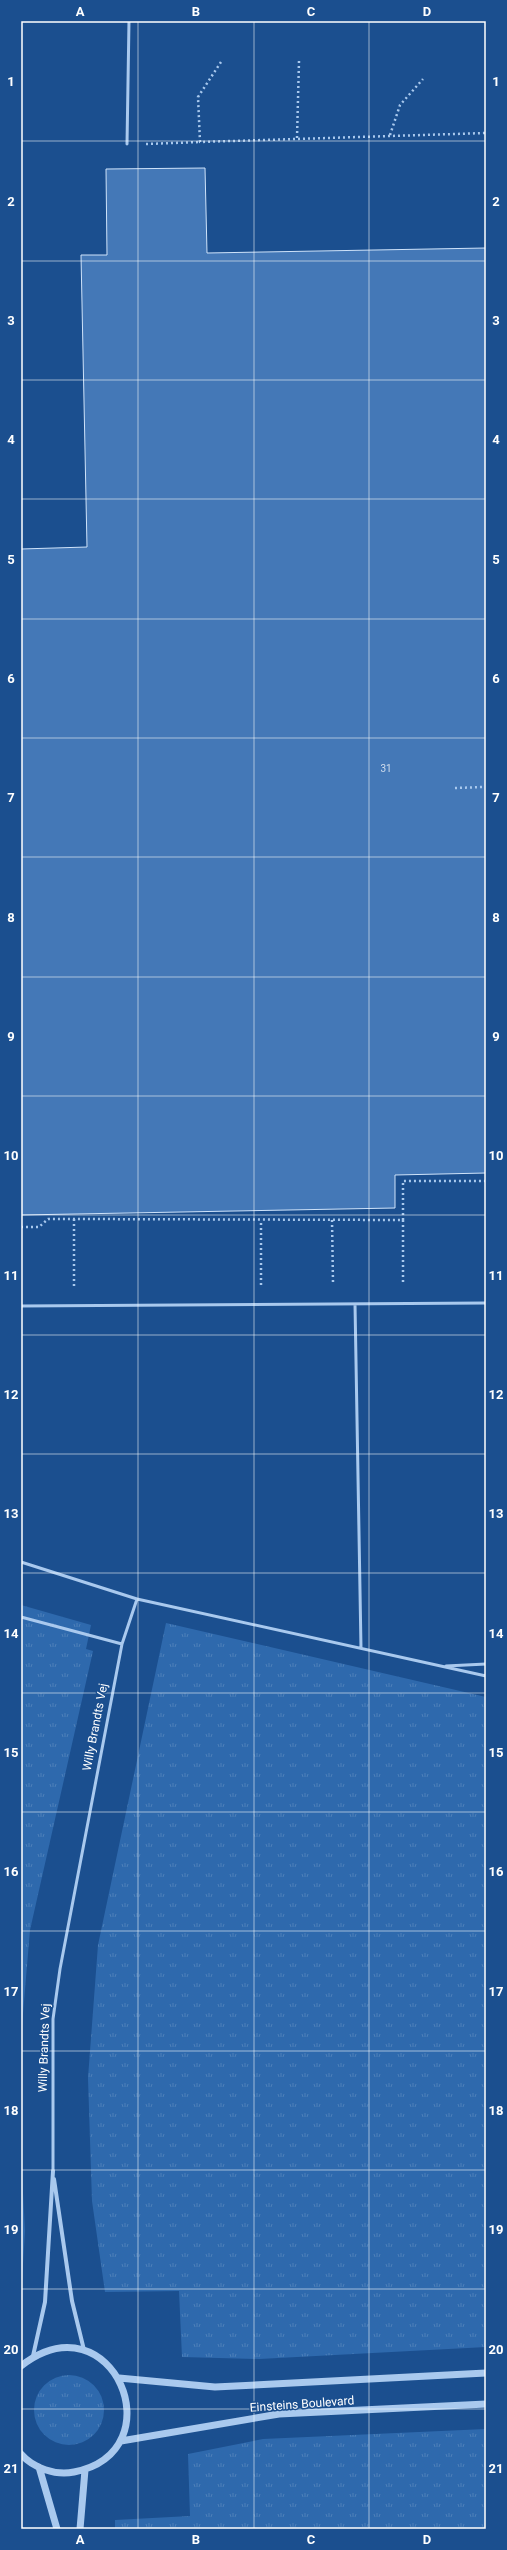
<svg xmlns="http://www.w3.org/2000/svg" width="507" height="2550" font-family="Roboto,sans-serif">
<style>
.grass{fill:url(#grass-tufts)}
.building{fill:#4478b7;stroke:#cfe3fa}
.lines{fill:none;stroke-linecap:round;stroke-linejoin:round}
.path{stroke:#a9c9ee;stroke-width:2.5;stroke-dasharray:2 3;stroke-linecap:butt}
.service{stroke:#a9c9ee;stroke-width:3}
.minor{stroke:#a9c9ee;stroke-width:4}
.tertiary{stroke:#a9c9ee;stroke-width:7}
.grid{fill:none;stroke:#fff;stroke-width:1;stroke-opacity:0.55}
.labels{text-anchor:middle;stroke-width:3;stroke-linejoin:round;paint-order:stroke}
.number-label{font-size:10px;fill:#d0dded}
.street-label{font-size:12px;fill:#fff;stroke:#1b4f8f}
.neatline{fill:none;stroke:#fff;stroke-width:1.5}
.grid-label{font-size:13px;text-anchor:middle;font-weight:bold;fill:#fff}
</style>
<defs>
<pattern id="grass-tufts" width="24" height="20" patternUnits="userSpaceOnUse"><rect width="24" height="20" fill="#2e69ad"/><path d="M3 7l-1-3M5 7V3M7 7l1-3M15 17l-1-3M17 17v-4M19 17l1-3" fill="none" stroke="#4d80b9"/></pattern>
</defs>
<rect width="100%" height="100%" fill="#1b4f8f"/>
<path class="grass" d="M21 1605 91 1625 86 1649 93 1651 30 1930 21 2037Z
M166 1623 486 1697V2347L259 2359 182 2357 179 2291 105 2292 92 2201 88 2078 98 1945Z
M21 2156 25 2231 21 2296Z
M34 2410a35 35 0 1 1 70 0a35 35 0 1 1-70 0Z
M486 2429V2529H115V2520L190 2516 188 2454 263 2439Z"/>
<path class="building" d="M205 168 207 253 486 248V1173L395 1175V1208L21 1215V549L87 547 81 255H107L106 169Z"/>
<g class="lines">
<path class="path" d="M221 62 198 97 200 142 486 133
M390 135 400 105 423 79
M297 138 299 61
M146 144 200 142
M455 788 483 787
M74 1219V1286
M332 1220 333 1283
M403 1220V1284
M21 1227H39L48 1219H74L403 1220V1181H486
M261 1285V1220"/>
<path class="service" d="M127 144 129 21
M355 1304 361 1648
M21 1306 486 1303
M21 1562 137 1599 486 1676
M21 1617 122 1644
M446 1666 486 1664
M53 2171V2019L60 1969 122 1644 137 1599"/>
<path class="minor" d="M54 2179 72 2301 84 2350
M33 2356 45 2302 53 2171"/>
<path class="tertiary" d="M21 2366C112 2295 178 2451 74 2472 56 2476 33 2468 21 2454
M119 2378 215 2387 486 2373
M121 2441 279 2414 486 2404
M39 2467 57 2529
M80 2529 85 2470"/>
</g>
<path class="grid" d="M138 21V2529M254 21V2529M369 21V2529M21 141H486M21 261H486M21 380H486M21 499H486M21 619H486M21 738H486M21 857H486M21 977H486M21 1096H486M21 1215H486M21 1335H486M21 1454H486M21 1573H486M21 1693H486M21 1812H486M21 1931H486M21 2051H486M21 2170H486M21 2289H486M21 2409H486"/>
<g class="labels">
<g class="number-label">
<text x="386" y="772">31</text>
</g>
<g class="street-label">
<text transform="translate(95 1727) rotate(-79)" y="4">Willy Brandts Vej</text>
<text transform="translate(44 2048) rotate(-88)" y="4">Willy Brandts Vej</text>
<text transform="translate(302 2404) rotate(-4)" y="4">Einsteins Boulevard</text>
</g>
</g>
<rect width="507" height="2550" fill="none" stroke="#1b4f8f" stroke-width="44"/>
<rect x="22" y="22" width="463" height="2506" class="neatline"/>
<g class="grid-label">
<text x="80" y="16">A</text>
<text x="196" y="16">B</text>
<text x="311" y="16">C</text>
<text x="427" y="16">D</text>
<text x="11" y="86">1</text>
<text x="496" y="86">1</text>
<text x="11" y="206">2</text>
<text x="496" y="206">2</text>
<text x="11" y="325">3</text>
<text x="496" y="325">3</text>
<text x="11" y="444">4</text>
<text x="496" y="444">4</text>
<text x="11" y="564">5</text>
<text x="496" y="564">5</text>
<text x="11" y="683">6</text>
<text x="496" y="683">6</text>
<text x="11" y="802">7</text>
<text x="496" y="802">7</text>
<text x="11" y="922">8</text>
<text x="496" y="922">8</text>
<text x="11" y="1041">9</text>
<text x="496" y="1041">9</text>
<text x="11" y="1160">10</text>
<text x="496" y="1160">10</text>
<text x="11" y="1280">11</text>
<text x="496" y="1280">11</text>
<text x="11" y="1399">12</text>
<text x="496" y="1399">12</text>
<text x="11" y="1518">13</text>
<text x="496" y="1518">13</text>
<text x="11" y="1638">14</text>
<text x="496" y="1638">14</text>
<text x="11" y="1757">15</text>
<text x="496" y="1757">15</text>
<text x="11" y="1876">16</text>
<text x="496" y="1876">16</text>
<text x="11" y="1996">17</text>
<text x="496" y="1996">17</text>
<text x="11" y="2115">18</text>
<text x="496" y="2115">18</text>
<text x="11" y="2234">19</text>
<text x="496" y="2234">19</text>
<text x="11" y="2354">20</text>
<text x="496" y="2354">20</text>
<text x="11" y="2473">21</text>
<text x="496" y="2473">21</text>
<text x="80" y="2544">A</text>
<text x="196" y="2544">B</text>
<text x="311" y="2544">C</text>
<text x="427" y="2544">D</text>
</g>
</svg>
